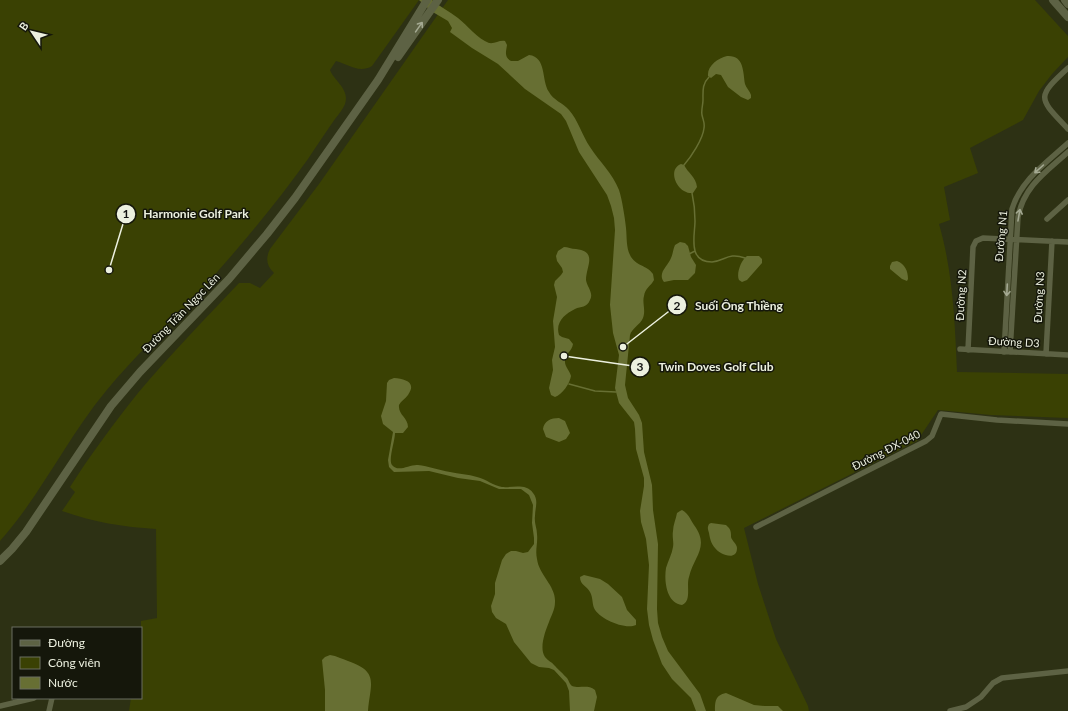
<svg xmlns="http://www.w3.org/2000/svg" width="1068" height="711" font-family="Lato,sans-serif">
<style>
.green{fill:#3a4103}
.water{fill:#676f33}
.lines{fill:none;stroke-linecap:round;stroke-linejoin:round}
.stream{stroke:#676f33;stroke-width:1.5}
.street{stroke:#5d6244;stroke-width:5.5}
.secondary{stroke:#5d6244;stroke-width:8}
.oneway{stroke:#a4a992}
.labels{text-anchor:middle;stroke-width:3;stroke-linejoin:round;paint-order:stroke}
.street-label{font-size:11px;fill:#ecf0df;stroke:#15170b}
.leader{fill:none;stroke:#ecf0df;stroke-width:1.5}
.callout-dot{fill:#ecf0df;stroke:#15170b;stroke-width:1.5}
.mark-label{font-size:12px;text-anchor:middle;font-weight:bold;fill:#111}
.callout-label{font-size:12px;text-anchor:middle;font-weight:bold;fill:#ecf0df;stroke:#15170b;stroke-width:3;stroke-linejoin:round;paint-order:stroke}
</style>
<rect width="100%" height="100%" fill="#2d3114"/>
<path class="green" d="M0 0H419L372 66C359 74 348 64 336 61L330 70C334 81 350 89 345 104 343 109 339 114 335 119 326 132 317 145 308 159 273 208 234 254 193 299 164 329 133 358 106 391 67 438 41 495 0 541Z
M448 0H1035L1068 36V57L1052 74 1039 91 1023 120 970 148 978 173 944 187 950 220 939 224C953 272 955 323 957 372L1068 374V418L991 415 938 410 917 441 744 528 758 584 776 639 808 706 809 711H129L131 698H141V621L157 618 156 529C123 527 93 522 62 511L75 492 70 487C91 454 114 423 138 393 170 355 205 319 239 283H250L260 288 274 273C267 266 265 259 270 249L319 184Z"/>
<path class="water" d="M419 0H432C440 7 449 11 458 18 467 25 478 39 489 43 495 44 499 40 505 41L507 45C506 52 504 57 511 61H518L529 55C547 57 541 80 549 92 553 100 563 103 569 110 578 120 582 135 590 147 599 161 613 174 619 190 622 199 625 218 626 228 627 237 626 247 630 255 635 266 647 265 653 274L654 280C651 286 645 288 644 296 642 303 646 310 643 318 640 325 632 328 630 335L625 385 628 398 639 415 642 423 644 452 652 485 653 510 658 544 657 609 658 623 662 637 668 651 700 694 706 711H696L691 698 672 679 662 664 653 640 649 625 647 609 649 565 646 539 641 522 640 511 644 486V478L636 449 635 429 634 422 619 403 615 388 619 355 613 333 610 305 615 230 614 218 611 206 607 195 579 152 566 121 561 114 525 89 498 64 472 48 450 32 452 28 448 21 431 11Z
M727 56C744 55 743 71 745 84 746 88 750 91 751 95V98L748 100 741 97 728 87 721 75 716 74 711 78 708 76C707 66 718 58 727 56Z
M681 164 684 165C688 173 696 177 697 187L693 193C678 195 666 170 681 164Z
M680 242 685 243 688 246 691 257 696 265 695 273 688 280H674L664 282C657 273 668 266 671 258 673 254 673 249 675 245Z
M564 247C568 247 571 249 576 249 598 252 586 266 586 280 587 287 594 293 590 300 587 308 581 306 575 309 565 314 555 322 559 335L562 337 569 339 573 344C572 352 564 354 565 362 565 367 570 371 571 376 570 383 562 395 555 397L551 395 549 388 553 370 552 360 555 347 553 321 557 297 554 285 555 281 561 275 563 272 562 268 557 261 556 256 558 251Z
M747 256H759L762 259V263L747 280 742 282 739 280C736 274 741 260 747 256Z
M897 261C905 264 908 271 908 279L907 281 902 279 890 269V266L892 262Z
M394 378C405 379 417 382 408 395 405 399 401 401 399 405 398 415 408 417 408 427L403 433H395C395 441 388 460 392 465 398 473 410 464 418 465 428 466 439 470 450 472 459 474 468 474 477 477 486 479 494 486 502 487 512 488 526 483 533 493 539 500 535 508 535 516 534 523 537 528 537 534 538 543 535 550 537 559 539 575 556 586 555 602 555 610 551 616 549 622 545 632 539 648 545 657 548 661 552 662 554 665 557 668 564 675 567 678 569 681 569 683 572 686 580 689 587 684 595 690L597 697 594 711H570L569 691 566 683 554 670 549 668 539 667 531 663 514 642 506 624 496 618 492 612 491 606 495 594V583L502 560 506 554 511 551H516L523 553 528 552 534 544V538L532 523 533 505 529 495 521 489H499L480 481 458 478 429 471 394 472 389 467 388 460 393 432 383 424 381 416 386 401 387 383 389 380Z
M559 418 565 421 570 433 566 439 559 442 546 437 543 429C544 421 551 418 559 418Z
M682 510C689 514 690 519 694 525 710 547 694 556 689 577 686 586 692 601 682 605 666 603 664 580 666 568 668 561 672 554 673 547 674 542 672 537 673 531 673 525 676 519 677 513L680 511Z
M711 523 726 525 729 528C731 531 731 533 731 537 732 541 737 544 737 548 737 562 719 554 715 548 711 543 710 539 709 533 708 529 707 528 709 524Z
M584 575 600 579 608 584 622 597 627 610 636 620V625C625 630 599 619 594 608 592 603 593 597 590 592 587 586 580 585 580 577Z
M330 655C337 656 342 659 348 661 380 672 370 684 368 711H325V690L322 660 325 657Z
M726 693 754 705 765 706H778L783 711H715C715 702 715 695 726 693Z"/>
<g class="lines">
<path class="stream" d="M684 165C691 157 703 139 704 128 705 123 703 120 702 115 701 110 703 105 703 100 703 91 702 84 709 77
M692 193C694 202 695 211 695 221 695 235 687 262 712 262 725 261 728 252 745 258
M689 254 695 251
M569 384 595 391 616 392"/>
<path class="street" d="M1068 68C1035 98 1039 98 1068 129
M1047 219 1068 200
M960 349 1068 355
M968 350 973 247 976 241 983 238 1068 242
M1004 352 1012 209C1021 180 1046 163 1068 143
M1010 352 1018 217C1024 186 1046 172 1068 152
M1046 354 1052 241
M756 527 926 441 932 436 941 414 997 420 1068 424
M0 706 34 698
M49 711 52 698
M950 711 966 707 981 697 993 683 1002 678 1068 671"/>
<path class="secondary" d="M1053 0 1068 17
M1065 0 1068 4
M398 57 438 0
M0 561 12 549 26 532 111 406 140 372 229 279 267 234 295 198 378 80 427 0"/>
</g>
<defs><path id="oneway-shaft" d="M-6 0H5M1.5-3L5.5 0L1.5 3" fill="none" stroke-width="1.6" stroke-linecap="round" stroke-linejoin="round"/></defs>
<g class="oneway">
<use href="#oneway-shaft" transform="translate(419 27) rotate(-55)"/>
<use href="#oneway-shaft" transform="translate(1039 169) rotate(138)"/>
<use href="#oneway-shaft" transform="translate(1019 215) rotate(-80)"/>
<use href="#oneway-shaft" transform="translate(1007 290) rotate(93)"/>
</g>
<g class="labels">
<g class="street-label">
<text transform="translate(1001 236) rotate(-85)" y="4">Đường N1</text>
<text transform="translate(961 295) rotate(-87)" y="4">Đường N2</text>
<text transform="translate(1039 297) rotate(-87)" y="4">Đường N3</text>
<text transform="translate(181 313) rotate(-46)" y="4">Đường Trần Ngọc Lên</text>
<text transform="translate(1014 342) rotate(3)" y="4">Đường D3</text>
<text transform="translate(886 450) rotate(-27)" y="4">Đường ĐX-040</text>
</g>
</g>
<path class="leader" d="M109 270L126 214M623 347L677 305M564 356L640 367"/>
<g class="callout-dot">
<circle cx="109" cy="270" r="4"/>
<circle cx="623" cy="347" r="4"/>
<circle cx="564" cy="356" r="4"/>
<circle cx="126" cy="214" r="10"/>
<circle cx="677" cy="305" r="10"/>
<circle cx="640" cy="367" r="10"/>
</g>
<g class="mark-label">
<text x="126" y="218">1</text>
<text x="677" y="310">2</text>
<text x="640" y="371">3</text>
</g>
<g class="callout-label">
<text x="196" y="218">Harmonie Golf Park</text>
<text x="739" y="310">Suối Ông Thiềng</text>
<text x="716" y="371">Twin Doves Golf Club</text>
</g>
<rect x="12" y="627" width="130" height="72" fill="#15170b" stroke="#6b6e60"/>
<rect x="20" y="640" width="20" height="6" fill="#5d6244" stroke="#6b6e60"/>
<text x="48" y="647" font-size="12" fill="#ecf0df">Đường</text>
<rect x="20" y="657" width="20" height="12" fill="#3a4103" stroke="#6b6e60"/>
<text x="48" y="667" font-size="12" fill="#ecf0df">Công viên</text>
<rect x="20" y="677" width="20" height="12" fill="#676f33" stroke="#6b6e60"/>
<text x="48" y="687" font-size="12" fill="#ecf0df">Nước</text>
<g transform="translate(32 32) rotate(305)" stroke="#15170b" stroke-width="3" paint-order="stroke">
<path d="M0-3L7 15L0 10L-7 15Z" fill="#ecf0df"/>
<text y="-6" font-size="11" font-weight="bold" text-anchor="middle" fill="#ecf0df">B</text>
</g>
</svg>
